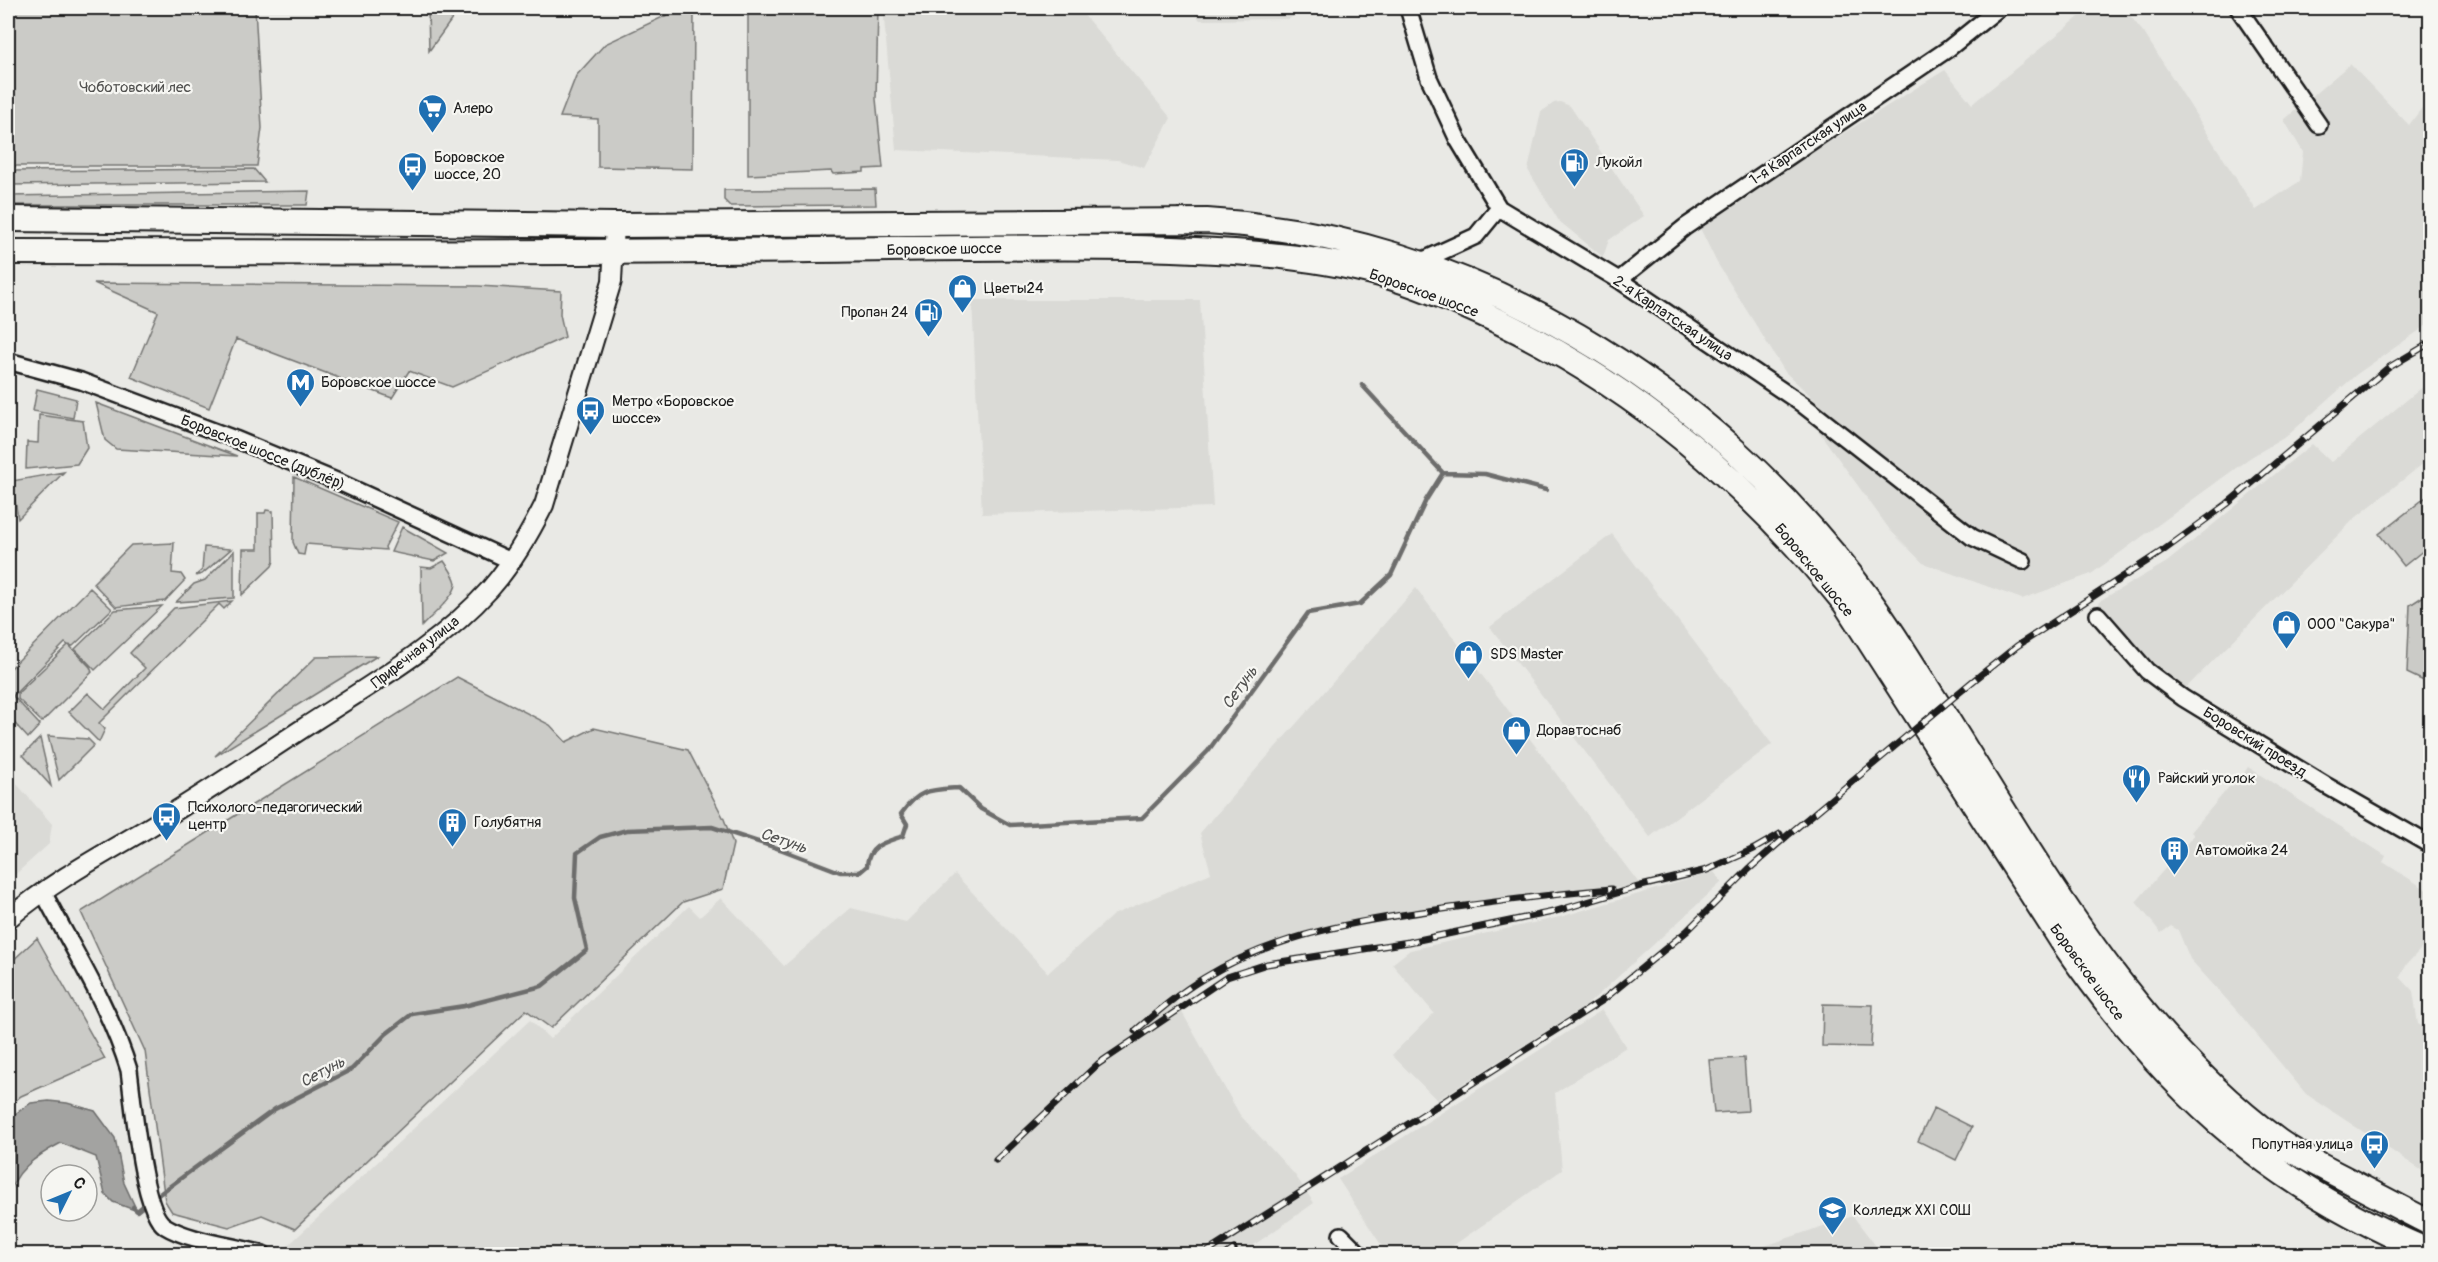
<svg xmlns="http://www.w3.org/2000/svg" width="2438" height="1262" font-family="Pangolin,sans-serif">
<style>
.built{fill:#dadad6}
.green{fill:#cbcbc7;stroke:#747472;stroke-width:1.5}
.water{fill:#a3a3a1;stroke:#6d6d6c;stroke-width:1.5}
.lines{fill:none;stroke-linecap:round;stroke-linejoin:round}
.stream{stroke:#6d6d6c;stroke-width:4.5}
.minor-casing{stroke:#1c1c1c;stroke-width:20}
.tertiary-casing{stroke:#1c1c1c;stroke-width:22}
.primary-casing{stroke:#1c1c1c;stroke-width:28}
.minor{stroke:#f6f6f2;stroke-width:15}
.tertiary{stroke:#f6f6f2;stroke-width:18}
.primary{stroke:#f6f6f2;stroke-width:24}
.rail-casing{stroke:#1c1c1c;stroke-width:7}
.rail{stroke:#f6f6f2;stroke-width:4.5;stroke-dasharray:14;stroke-linecap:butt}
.labels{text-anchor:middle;stroke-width:4.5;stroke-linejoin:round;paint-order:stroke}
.park-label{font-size:15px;fill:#51514f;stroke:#f6f6f2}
.poi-label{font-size:15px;fill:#1c1c1c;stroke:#f6f6f2;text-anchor:start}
.street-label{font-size:15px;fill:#1c1c1c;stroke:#f6f6f2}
.water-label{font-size:16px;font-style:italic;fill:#525251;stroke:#f6f6f2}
</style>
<rect width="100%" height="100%" fill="#e9e9e5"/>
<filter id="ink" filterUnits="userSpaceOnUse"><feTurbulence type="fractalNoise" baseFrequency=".0167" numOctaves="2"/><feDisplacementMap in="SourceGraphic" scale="12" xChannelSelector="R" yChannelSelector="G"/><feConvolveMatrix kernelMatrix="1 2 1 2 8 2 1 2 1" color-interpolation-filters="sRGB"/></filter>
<g filter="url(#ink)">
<path class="built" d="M883 8H1078L1171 118 1144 168 1118 160 896 150Z
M1190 8H1307L1289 19 1200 20Z
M2090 8H2120L2127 12 2144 33 2256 210 2300 181 2303 152 2284 120 2350 64 2409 125 2430 97V323L2357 374 2287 436 2251 457 2091 574 2022 599 1923 563 1890 530 1814 425 1820 410 1816 401 1785 372 1716 261 1698 224 1945 70 1972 104Z
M1560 102 1570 106 1644 216 1609 240 1603 257 1559 221 1528 170 1541 112 1554 103Z
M972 300H1200L1213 507 982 514Z
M2430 381V458L2353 520 2186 688 2090 619 2101 600 2167 562 2312 444 2331 462Z
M1612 534 1772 744 1650 837 1490 627Z
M1416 588 1641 886 1533 896 1340 926 1251 955 1205 977 1174 998 1240 1115 1295 1175 1314 1203 1241 1254H279L530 1020 550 1039 689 906 700 917 721 898 784 966 851 908 906 922 955 874 1048 973 1113 915 1211 873 1200 833Z
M2248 767 2386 856 2383 862 2430 892V939L2407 964 2400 977 2413 991 2418 1024 2430 1030V1176L2306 1094 2238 1012 2190 959 2178 930 2171 926 2161 933 2136 902 2194 835 2191 832 2229 787 2237 784Z
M8 774 52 824 49 844 8 881Z
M1714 872 1722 882 1586 1006 1437 1100 1392 1055 1434 1013 1392 964 1410 950 1560 917Z
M1602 1010 1626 1047 1555 1093 1562 1170 1441 1254H1387L1338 1179Z
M1853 1216 1882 1254H1741Z"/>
<path class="green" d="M8 8H255L262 128 257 166H8Z
M428 8H460L429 51Z
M682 8H694L693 169 598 167V119L560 117 576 76 605 44Z
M748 8H878L876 99 883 168 864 169V172L833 174 831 171 748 175Z
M254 169 265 182 8 185V171Z
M875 189 876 205 730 206 724 200V190Z
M309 191 307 205H8V196Z
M94 283 478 286 561 291 560 314 565 337 452 387 409 371 392 398 236 339 209 408 131 377 158 312Z
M37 389 76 399 73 418 33 411Z
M96 403 237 456 116 449 105 440Z
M39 415 83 421 87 448 77 464 26 469 27 442 38 443Z
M64 472 18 519 12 481Z
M294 477 398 522 385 547 386 550 306 544 304 555 298 554 293 542Z
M2430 494V545L2404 566 2379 534Z
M266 510 273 511 274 561 272 566 242 595 243 549H258V513H265Z
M402 527 448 553 434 561 391 552Z
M174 543 172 573 181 574 185 580 165 601 116 607 93 583 131 545Z
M204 547 231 549 202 574 195 576 202 570Z
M234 551V598L176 602 194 584 205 580Z
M444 561C448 567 455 576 456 583 456 596 431 616 422 626L421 567 431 568Z
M90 588 112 609 73 646 69 645 90 667 92 672 42 722 18 699V693L68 645 65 643 13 696 40 725 28 738 8 716V671Z
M2430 592V684L2407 673 2410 605Z
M232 601 224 609 219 604 99 723 105 729 99 742 69 712 88 693 105 709 145 668 130 653 174 608Z
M162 606 95 670 75 649 115 610Z
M377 656 215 756 316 657Z
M457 677 550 725 566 742 594 728 688 750 724 819 733 844 723 889 683 902 551 1028 526 1010 295 1229 262 1215 229 1227 172 1212 165 1201 145 1051 81 912Z
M48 736 88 739 94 745 59 780Z
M40 738 51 786 23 755Z
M37 938 105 1059 21 1096 8 1107V965Z
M1823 1004 1873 1005 1871 1047 1822 1046Z
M1744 1058 1748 1111 1714 1113 1709 1060Z
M1934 1108 1972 1127 1956 1160 1918 1141Z"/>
<path class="water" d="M49 1101 67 1103 95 1111 115 1138 124 1183 137 1211 113 1202 105 1194 96 1157 61 1143C36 1156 13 1171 8 1200V1119L31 1103Z"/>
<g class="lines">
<path class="stream" d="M1443 473 1485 474 1546 490
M154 1198 275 1109 352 1069 386 1034 412 1014 464 1006 542 986 587 950 575 898 577 853 600 837 627 830 712 827 780 849 840 872H860L867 866C868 845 886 842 903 836L907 824 901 814C919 789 929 790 959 788L981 809 1010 825 1142 818 1208 751 1308 613 1360 604 1391 575 1426 500 1443 473 1362 385
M133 1207 137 1211 147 1203"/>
<defs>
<path id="minor" d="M1408 8 1429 78 1458 140 1499 208 1619 280 1802 404 1972 537 2023 561
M2238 8 2319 125
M1417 263 1476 236 1499 208
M1619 280 1685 227 1948 49 1999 8
M8 361 81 381 235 439 341 483 511 561
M2098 615 2147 671 2183 698 2327 786 2430 845
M43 892C74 951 109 1006 129 1070 133 1100 142 1212 165 1226 189 1241 235 1246 263 1254
M1341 1235 1360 1254"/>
<path id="tertiary" d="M8 919C50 883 100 856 148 828 201 796 253 761 305 727 369 685 438 647 490 589 512 564 529 535 544 505L612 281 615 225"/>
<path id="primary" d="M8 219 615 225 1207 221C1470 236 1713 387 1867 597 1889 626 1907 656 1926 686 2029 847 2122 1026 2278 1141 2302 1158 2331 1171 2357 1185 2382 1198 2406 1211 2430 1223
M8 252C276 252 544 254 812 250 920 249 1028 246 1136 248 1216 250 1302 253 1380 274 1420 285 1460 303 1498 321 1637 388 1748 483 1845 603L2062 941C2111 1012 2167 1081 2234 1136 2292 1185 2361 1223 2430 1252"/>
</defs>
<use href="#minor" class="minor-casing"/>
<use href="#tertiary" class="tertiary-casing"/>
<use href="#primary" class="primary-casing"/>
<use href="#minor" class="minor"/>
<use href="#tertiary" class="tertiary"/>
<use href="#primary" class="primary"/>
<defs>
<path id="rail" d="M1135 1031C1157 1012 1179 993 1204 978 1276 934 1361 920 1443 909 1499 901 1555 894 1611 889
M996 1160 1098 1064 1227 977 1267 964 1409 942 1553 912 1641 886 1707 870 1754 849 1780 834
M1204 1254 1603 1000 1687 931 1749 869 1788 835 1973 681 2017 646 2164 550 2227 504 2388 368 2430 343
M1227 1254 1234 1249"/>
</defs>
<use href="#rail" class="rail-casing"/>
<use href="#rail" class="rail"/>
</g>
</g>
<defs>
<symbol id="supermarket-pin" viewBox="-11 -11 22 30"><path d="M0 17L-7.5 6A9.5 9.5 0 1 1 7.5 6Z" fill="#1f6fb2" stroke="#f6f6f2"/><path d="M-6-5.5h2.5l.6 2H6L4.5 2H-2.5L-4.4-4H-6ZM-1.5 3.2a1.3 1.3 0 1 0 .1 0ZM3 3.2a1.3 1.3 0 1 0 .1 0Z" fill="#fff"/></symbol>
<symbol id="fuel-pin" viewBox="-11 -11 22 30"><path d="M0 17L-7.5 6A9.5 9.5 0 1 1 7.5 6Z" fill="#1f6fb2" stroke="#f6f6f2"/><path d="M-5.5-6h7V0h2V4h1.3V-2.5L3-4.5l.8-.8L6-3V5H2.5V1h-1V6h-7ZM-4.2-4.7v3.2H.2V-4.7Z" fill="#fff"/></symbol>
<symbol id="bus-pin" viewBox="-11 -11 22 30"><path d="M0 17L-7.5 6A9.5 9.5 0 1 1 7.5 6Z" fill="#1f6fb2" stroke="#f6f6f2"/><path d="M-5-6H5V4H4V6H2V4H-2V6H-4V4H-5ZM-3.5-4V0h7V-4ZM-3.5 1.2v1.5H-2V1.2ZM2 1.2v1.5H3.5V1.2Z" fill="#fff"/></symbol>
<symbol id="shop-pin" viewBox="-11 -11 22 30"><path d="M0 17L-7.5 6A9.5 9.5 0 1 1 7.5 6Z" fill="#1f6fb2" stroke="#f6f6f2"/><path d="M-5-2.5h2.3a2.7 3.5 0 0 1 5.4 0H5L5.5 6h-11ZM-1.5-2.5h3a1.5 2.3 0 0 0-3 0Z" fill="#fff"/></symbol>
<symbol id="metro-pin" viewBox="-11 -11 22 30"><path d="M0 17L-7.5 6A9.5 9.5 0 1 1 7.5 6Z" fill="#1f6fb2" stroke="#f6f6f2"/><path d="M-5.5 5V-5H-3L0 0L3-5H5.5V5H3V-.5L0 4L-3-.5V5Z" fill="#fff"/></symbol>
<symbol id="restaurant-pin" viewBox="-11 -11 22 30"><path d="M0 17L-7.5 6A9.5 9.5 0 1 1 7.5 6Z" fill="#1f6fb2" stroke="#f6f6f2"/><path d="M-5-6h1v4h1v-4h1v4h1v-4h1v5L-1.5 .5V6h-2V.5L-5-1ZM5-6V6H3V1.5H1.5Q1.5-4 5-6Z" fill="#fff"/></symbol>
<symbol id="building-pin" viewBox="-11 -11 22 30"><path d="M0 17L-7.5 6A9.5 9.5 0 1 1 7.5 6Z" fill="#1f6fb2" stroke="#f6f6f2"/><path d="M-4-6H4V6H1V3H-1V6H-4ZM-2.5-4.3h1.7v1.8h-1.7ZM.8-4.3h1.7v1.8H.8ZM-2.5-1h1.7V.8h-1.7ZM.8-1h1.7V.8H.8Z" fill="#fff"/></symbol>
<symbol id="school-pin" viewBox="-11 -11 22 30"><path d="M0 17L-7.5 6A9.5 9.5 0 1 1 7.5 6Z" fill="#1f6fb2" stroke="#f6f6f2"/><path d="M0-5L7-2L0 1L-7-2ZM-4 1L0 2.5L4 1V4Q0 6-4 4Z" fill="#fff"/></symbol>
</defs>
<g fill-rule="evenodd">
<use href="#supermarket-pin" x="416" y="92" width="33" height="45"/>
<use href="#fuel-pin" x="1558" y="146" width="33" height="45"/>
<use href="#bus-pin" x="396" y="150" width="33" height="45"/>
<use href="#shop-pin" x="946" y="272" width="33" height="45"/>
<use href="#fuel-pin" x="912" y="296" width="33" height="45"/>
<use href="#metro-pin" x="284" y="366" width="33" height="45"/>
<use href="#bus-pin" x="574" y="394" width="33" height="45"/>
<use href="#shop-pin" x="2270" y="608" width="33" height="45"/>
<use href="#shop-pin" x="1452" y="638" width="33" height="45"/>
<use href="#shop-pin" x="1500" y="714" width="33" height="45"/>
<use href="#restaurant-pin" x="2120" y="762" width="33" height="45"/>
<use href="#bus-pin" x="150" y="800" width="33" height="45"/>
<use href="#building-pin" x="436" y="806" width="33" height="45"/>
<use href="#building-pin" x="2158" y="834" width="33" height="45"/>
<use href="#bus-pin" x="2358" y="1128" width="33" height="45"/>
<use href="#school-pin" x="1816" y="1194" width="33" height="45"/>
</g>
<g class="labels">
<g class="park-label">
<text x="135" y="92">Чоботовский лес</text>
</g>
<g class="poi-label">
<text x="453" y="113">Алеро</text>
<text x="434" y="162">Боровское<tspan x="434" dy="17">шоссе, 20</tspan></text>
<text x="1596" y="167">Лукойл</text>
<text x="984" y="293">Цветы24</text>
<text x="908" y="317" text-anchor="end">Пропан 24</text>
<text x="321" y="387">Боровское шоссе</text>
<text x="612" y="406">Метро «Боровское<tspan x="612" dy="17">шоссе»</tspan></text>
<text x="2307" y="629">ООО "Сакура"</text>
<text x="1490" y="659">SDS Master</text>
<text x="1537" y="735">Доравтоснаб</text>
<text x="2158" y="783">Райский уголок</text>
<text x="188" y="812">Психолого-педагогический<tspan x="188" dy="17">центр</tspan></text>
<text x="474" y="827">Голубятня</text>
<text x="2195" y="855">Автомойка 24</text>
<text x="2353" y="1149" text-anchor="end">Попутная улица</text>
<text x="1853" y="1215">Колледж XXI СОШ</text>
</g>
<g class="street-label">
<text transform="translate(1808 143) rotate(-34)" y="5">1-я Карпатская улица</text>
<text transform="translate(944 249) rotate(-1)" y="5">Боровское шоссе</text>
<text transform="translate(1424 293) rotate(20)" y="5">Боровское шоссе</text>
<text transform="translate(1673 318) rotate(34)" y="5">2-я Карпатская улица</text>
<text transform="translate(263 452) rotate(22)" y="5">Боровское шоссе (дублёр)</text>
<text transform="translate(1814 570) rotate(51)" y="5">Боровское шоссе</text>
<text transform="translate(415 652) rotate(-38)" y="5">Приречная улица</text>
<text transform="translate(2255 742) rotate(32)" y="5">Боровский проезд</text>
<text transform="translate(2087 972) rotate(54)" y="5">Боровское шоссе</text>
</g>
<g class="water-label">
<text transform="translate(1239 687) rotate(-54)" y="6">Сетунь</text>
<text transform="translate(784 840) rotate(19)" y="6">Сетунь</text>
<text transform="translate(322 1071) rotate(-28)" y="6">Сетунь</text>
</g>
</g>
<rect width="2438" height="1262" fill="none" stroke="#f6f6f2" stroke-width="30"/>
<rect x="15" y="15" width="2408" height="1232" fill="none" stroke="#1c1c1c" stroke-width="2" filter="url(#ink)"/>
<g transform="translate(69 1193) rotate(47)"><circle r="28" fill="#f6f6f2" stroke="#9f9f9c" stroke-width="1.5"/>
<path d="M0-4.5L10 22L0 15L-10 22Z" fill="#1f6fb2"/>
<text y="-9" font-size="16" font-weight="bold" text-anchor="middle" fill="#1c1c1c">С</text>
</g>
</svg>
